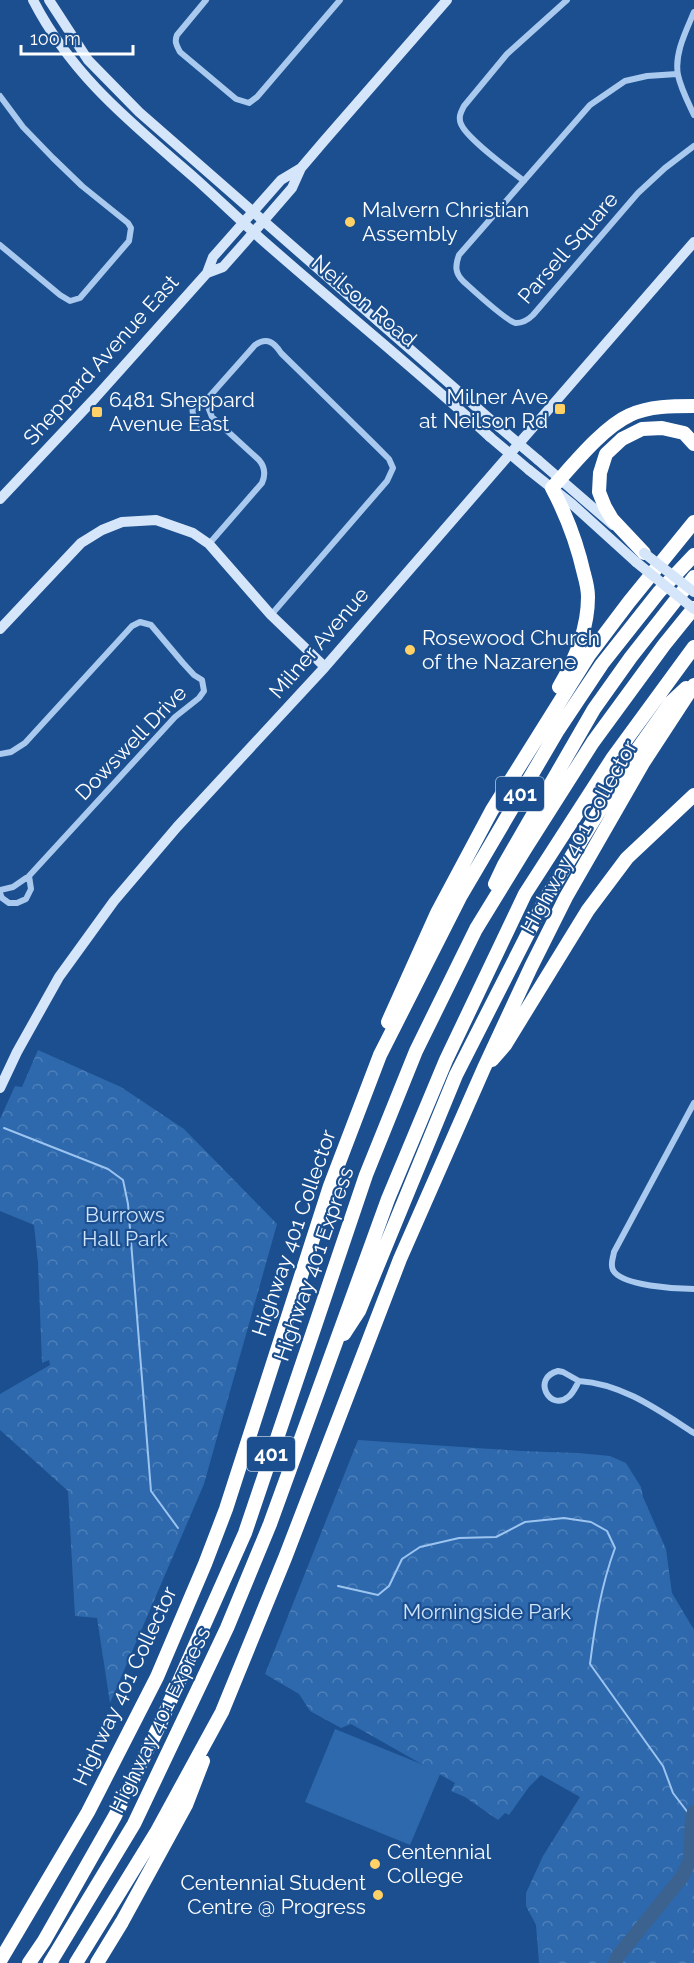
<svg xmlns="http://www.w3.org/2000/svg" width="694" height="1963" font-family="Raleway,sans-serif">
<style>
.forest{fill:url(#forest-crowns)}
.pitch{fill:#2e69ad}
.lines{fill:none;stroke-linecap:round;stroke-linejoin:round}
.stream{stroke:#9cc4f0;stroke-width:2}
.river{stroke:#3c6290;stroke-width:14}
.street{stroke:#a9c9ee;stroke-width:6}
.secondary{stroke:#d6e6fa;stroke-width:10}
.highway{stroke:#fff;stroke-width:14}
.secondary-bridge{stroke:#d6e6fa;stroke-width:10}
.poi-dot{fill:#ffd166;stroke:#1b4f8f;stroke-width:2}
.labels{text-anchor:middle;stroke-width:4.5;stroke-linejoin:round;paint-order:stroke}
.shield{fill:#1b4f8f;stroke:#bbcadd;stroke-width:1.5}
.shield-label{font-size:20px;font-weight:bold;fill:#fff}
.poi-label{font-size:21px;fill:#fff;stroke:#1b4f8f;text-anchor:start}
.street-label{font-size:21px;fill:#fff;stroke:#1b4f8f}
.park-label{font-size:21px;fill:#cfe3fa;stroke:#1b4f8f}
</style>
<defs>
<pattern id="forest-crowns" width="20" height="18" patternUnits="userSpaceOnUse" patternTransform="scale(1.5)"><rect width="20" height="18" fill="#2e69ad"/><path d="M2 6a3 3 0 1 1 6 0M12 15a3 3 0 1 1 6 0" fill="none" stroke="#4d80b9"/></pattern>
</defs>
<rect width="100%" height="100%" fill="#1b4f8f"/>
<path class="forest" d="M38 1050 121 1087 184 1129 277 1224 204 1484 110 1703 97 1618 75 1616 68 1491 0 1430V1394L50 1365 49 1360 42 1363 38 1263 34 1225 0 1211V1119L15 1086 22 1087Z
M358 1440 521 1451 578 1453 610 1456 626 1463 641 1487 643 1497 666 1549 672 1593 694 1630V1963H539L536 1925 526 1906V1893L543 1856 580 1797 541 1775 529 1787 509 1815 505 1813 498 1820 465 1797 451 1791 455 1783 351 1724 341 1728 310 1711 299 1694 265 1674Z"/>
<path class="pitch" d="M335 1729 441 1772 410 1845 305 1802Z"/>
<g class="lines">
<path class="stream" d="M4 1128 108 1169 123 1180 128 1204 151 1491 178 1528
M338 1586 378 1595 389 1586 402 1559 420 1547 459 1538 496 1537 525 1522 564 1518 591 1522 607 1531 615 1548C601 1586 595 1624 590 1664L663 1766 673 1793 692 1818"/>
<path class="river" d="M615 1963 618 1956 682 1877 690 1860 692 1818 694 1812"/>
<path class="street" d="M206 0 177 35C174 42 177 46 180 52L236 99 249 103 257 97 340 0
M694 12C686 31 674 54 678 75 681 89 688 102 694 115
M677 74 647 76 625 81 590 105 459 255C455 266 455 273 463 281 472 289 507 322 516 323 523 323 528 320 533 315L638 193 665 168 694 146
M0 96 23 127 53 158 82 186 128 223 131 228 129 241 86 291 80 298 70 301 60 295 0 245
M524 181C509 169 467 139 461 124 458 117 461 112 464 106L507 54 567 0
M208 398C188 399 189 418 202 427L222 425
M209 544 262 483C266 474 265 467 259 460L212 417 208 407V398L255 345C267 337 274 342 281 353L375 445 389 459 393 468 387 481 271 615
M0 754 11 752 25 743 132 626 140 622 151 625 183 663 194 675 202 680 204 691 199 698 175 717 29 876 13 887 0 890
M0 893 2 898 9 903H17L26 899 31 889 29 876
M694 1103 614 1252C613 1259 610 1264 613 1270 621 1286 677 1289 694 1289
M558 1371 563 1372 579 1381C576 1386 573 1394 568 1397 550 1412 531 1378 558 1371Z
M579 1381C623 1384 658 1410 694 1433"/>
<path class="secondary" d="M33 0C73 78 133 124 197 180 218 199 239 219 260 238 336 305 415 369 490 437
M49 0 88 60 139 112 499 427
M207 273 223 267 246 241 292 188 301 168 324 141 447 0
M538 460 613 525
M529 470 572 504 636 562
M0 499 96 397 207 273 213 257 281 180 301 168
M0 629 81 543 102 530 122 522 156 520 193 533 209 544 271 615 325 667
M0 1088 17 1052 59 977 114 901 177 827 325 667 694 242"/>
<path class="highway" d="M644 553 612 519 605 507 599 492 600 473 606 454 622 439 642 429 662 428 684 433 694 444
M559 687C575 660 588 628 588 597 588 589 586 581 584 574 577 543 567 516 552 488 572 466 603 427 630 415 649 406 673 406 694 406
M495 884 504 865 594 709 631 657 694 577
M388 1022 437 913 492 810 589 655 629 602 694 522
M492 1060 505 1045 588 910 627 858 694 795
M344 1334 359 1311 456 1075 545 900 632 757 671 702 686 688
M0 1961 88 1812 157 1677 205 1564 226 1509 330 1186 380 1055 460 897 558 730 602 664 659 592 694 555
M29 1963 44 1941 115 1816 160 1724 245 1533 366 1175 416 1051 476 929 525 849 593 742 664 645 694 608
M50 1963 134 1824 227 1628 270 1524 388 1199 446 1060 525 894 612 759 694 647
M76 1963 156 1833 222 1712 285 1558 400 1259 484 1068 531 967 566 897 643 763 694 685
M97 1963 122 1922 186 1805 203 1761"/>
<path class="secondary-bridge" d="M499 427 538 460
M490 437 529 470
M644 553 694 592
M636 562 694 609"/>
</g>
<g class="poi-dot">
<circle cx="350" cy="222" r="6"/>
<rect x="554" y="403" width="12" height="12" rx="3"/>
<rect x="91" y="406" width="12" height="12" rx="3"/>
<circle cx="410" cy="650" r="6"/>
<circle cx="375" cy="1864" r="6"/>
<circle cx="378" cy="1895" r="6"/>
</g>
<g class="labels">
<g class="shield">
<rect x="496" y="777" width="48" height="34" rx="4.5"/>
<rect x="247" y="1437" width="48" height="34" rx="4.5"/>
</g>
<g class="shield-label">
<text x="520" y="801">401</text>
<text x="271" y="1461">401</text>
</g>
<g class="poi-label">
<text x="362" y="217">Malvern Christian<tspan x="362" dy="24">Assembly</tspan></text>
<text x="548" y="404" text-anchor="end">Milner Ave<tspan x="548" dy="24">at Neilson Rd</tspan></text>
<text x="109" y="407">6481 Sheppard<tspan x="109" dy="24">Avenue East</tspan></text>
<text x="422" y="645">Rosewood Church<tspan x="422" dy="24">of the Nazarene</tspan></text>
<text x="387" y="1859">Centennial<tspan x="387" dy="24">College</tspan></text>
<text x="366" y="1890" text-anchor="end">Centennial Student<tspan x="366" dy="24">Centre @ Progress</tspan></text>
</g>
<g class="street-label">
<text transform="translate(568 248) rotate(-49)" y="7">Parsell Square</text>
<text transform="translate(364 301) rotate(40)" y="7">Neilson Road</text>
<text transform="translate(101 360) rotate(-48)" y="7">Sheppard Avenue East</text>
<text transform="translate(319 643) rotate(-49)" y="7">Milner Avenue</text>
<text transform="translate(131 743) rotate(-46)" y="7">Dowswell Drive</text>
<text transform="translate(579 837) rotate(-61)" y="7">Highway 401 Collector</text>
<text transform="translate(294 1233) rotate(-71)" y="7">Highway 401 Collector</text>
<text transform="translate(314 1264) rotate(-71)" y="7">Highway 401 Express</text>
<text transform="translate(125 1686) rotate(-65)" y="7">Highway 401 Collector</text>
<text transform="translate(160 1720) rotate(-64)" y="7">Highway 401 Express</text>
</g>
<g class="park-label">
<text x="125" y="1222">Burrows<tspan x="125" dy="24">Hall Park</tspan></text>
<text x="487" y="1619">Morningside Park</text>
</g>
</g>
<path d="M21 45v9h112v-9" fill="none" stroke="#ffffff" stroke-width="3"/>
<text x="30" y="45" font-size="18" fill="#ffffff" stroke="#1b4f8f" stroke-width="4.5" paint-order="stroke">100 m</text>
</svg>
